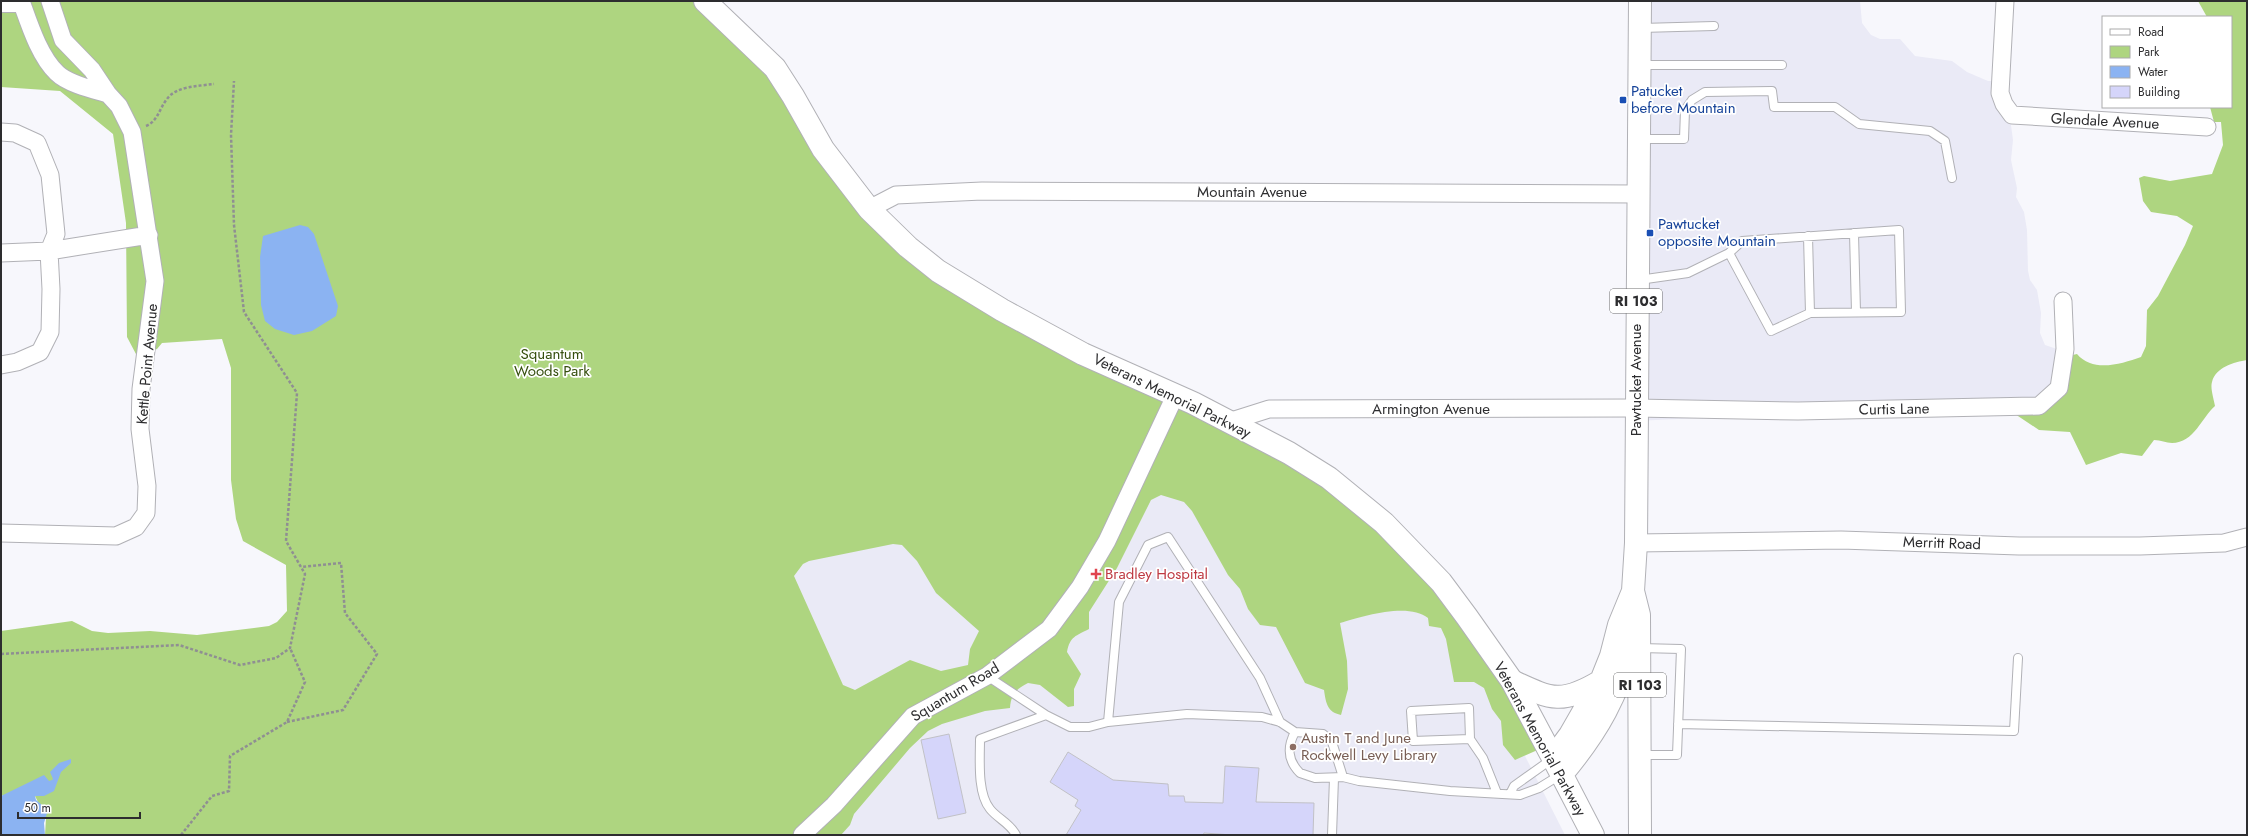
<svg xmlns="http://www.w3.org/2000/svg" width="2248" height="836" font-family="Jost,sans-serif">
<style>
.built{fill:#eaeaf6}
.green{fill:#aed580;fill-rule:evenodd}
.water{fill:#8bb3f2}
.building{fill:#d5d5fa;stroke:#c1c1c6}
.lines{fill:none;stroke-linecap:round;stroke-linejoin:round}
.service-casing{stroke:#b1b1b6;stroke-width:10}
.minor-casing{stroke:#b1b1b6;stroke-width:19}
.secondary-casing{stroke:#b1b1b6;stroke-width:24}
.primary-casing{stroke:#b1b1b6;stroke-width:24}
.path{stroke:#8f8f92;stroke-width:2.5;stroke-dasharray:3 2;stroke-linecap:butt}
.service{stroke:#fff;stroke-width:8}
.minor{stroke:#fff;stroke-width:17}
.secondary{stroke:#fff;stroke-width:22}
.primary{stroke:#fff;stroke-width:22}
.transit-dot{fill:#1a4fb4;stroke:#fff;stroke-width:1.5}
.health-dot{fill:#e0444e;stroke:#fff;stroke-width:1.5}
.education-dot{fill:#8d6e63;stroke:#fff;stroke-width:1.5}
.labels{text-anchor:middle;stroke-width:3.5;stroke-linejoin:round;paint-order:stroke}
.shield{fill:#fff;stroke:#6c6c6d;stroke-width:1}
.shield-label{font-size:14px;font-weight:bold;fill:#2d2d2f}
.transit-label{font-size:15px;fill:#164399;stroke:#fff;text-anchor:start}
.street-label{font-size:15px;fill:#2d2d2f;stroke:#fff}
.park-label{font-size:15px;fill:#364f0e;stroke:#fff}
.health-label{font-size:15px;fill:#be3a42;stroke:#fff;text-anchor:start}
.education-label{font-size:15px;fill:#785e54;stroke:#fff;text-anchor:start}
</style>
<rect width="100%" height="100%" fill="#f7f7fc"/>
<path class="built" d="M1639 1H1860L1862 23 1871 35 1880 39H1900L1915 56 1952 61 1967 72 1988 81H1998L2009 111 2013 140 2011 160 2017 188 2016 197 2024 212 2027 230 2028 271 2030 280 2037 290 2041 313 2040 333 2045 345 2060 350 2052 401 1635 421Z
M979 480 1328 499 1481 669 1565 835H750L755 626 835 523Z"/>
<path class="green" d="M1 1H709L912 251 1269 442 1437 577 1542 748 1515 760 1503 745 1501 721 1492 709 1484 688 1474 682H1454L1446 639 1441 628 1429 626 1428 618C1409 602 1362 616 1340 623L1347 661 1348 689 1341 715C1327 712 1326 703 1324 690L1305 683 1276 627 1260 625 1248 609 1240 589 1228 575 1192 511 1184 502 1161 495 1151 500 1117 568 1089 612V629C1076 636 1070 636 1067 652L1081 674 1074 689V706L1068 707 1040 685 1028 683C1016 689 1011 694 1010 708L985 711 942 724 928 731 910 748 854 814 850 825 841 835H45L46 818 35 796 11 793 1 796V631L72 621 92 631 108 633 150 631 197 635 269 626 277 622 287 611 286 565 243 541 236 519 231 480V368L222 339 162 343 157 349 137 356 127 337 126 223 113 134 60 91 1 87ZM893 544 902 545 917 561 936 593 979 631 970 649 968 665 941 671 910 660 855 690 843 685 794 576 803 564 809 561Z
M2198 1H2247V360C2234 362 2216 367 2212 382 2210 388 2214 400 2215 406 2202 417 2194 443 2172 443 2166 443 2161 440 2154 440L2142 456 2121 453 2086 465 2070 432 2039 430 2012 412 2047 405 2064 357 2077 354C2093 373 2121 364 2141 357L2146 346 2147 310 2158 296 2185 245 2193 226 2177 216 2151 212 2143 201 2139 178 2144 176 2170 181 2212 174 2223 145 2221 122H2214L2210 107H2231V17H2207Z"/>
<path class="water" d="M300 225 308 227 314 234 338 306 336 316 312 331 294 335 275 329 265 321 261 305 260 257 263 236Z
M71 759V763L61 772 54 791 44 796H35L36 800 48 810 44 823 45 835H1V796L44 775 49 781 52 780 53 779 50 772 59 763Z"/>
<path class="building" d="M949 734 966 813 938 819 921 740Z
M1068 752 1113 780 1168 784 1169 796H1184L1185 802 1223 803 1225 766 1259 768 1256 802 1314 803 1313 835H1232L1204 833 1203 835H1066L1081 810 1075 806 1078 800 1050 782Z"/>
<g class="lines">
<defs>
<path id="service" d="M1641 28 1714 26
M1640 65H1782
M1639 139H1684L1685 110 1692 100 1705 92 1772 91 1774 107H1835L1859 124 1930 131 1945 141 1952 178
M1854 233 1856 312
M1808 236 1810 313
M1639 280 1688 273 1729 253 1742 241 1899 230 1901 312 1810 313 1771 331 1729 253
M1640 648 1681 649 1677 755H1641
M987 676 1046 715 1070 727H1089L1108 722 1187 714 1262 717 1280 722 1295 732 1323 734 1332 742 1343 777
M1108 722 1119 602 1148 545 1168 537 1260 678 1280 722
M1678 724 2014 731 2018 658
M1295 732C1287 747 1287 760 1300 773L1315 778 1343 777 1359 781 1450 791 1520 795 1539 788 1560 775
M1470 739 1469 708 1411 711 1413 741 1470 739 1483 758 1497 793
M1510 794 1514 786 1552 759
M1016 835C1010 823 998 819 990 809 977 793 980 759 980 739L1046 715
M1332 835 1334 778"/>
<path id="minor" d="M21 1C29 23 39 56 57 73 68 84 94 90 108 94L92 70 63 40 50 1
M2005 1 2000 93 2004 104 2012 115 2207 127
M1 132 15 133 37 143 50 175 56 234 49 251 51 289 50 332 40 352 17 362 1 365
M869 209 896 195 982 191 1638 194
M1 253 49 251 149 235
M1228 422 1269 409 1636 408 1798 411 2039 406 2059 388 2065 349 2063 301
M1 533 116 536 136 527 146 513 147 486 140 429 141 389 155 281 132 132 119 106 108 94
M1636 543 1841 540 2019 546H2140L2224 543 2247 537
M802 835 834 805 913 716 987 676 1049 629 1080 587 1107 541 1175 396"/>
<path id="secondary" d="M1 1H18
M705 1 775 68 793 96 823 149 869 209 908 247 938 271 1002 310 1083 354 1193 403 1289 453 1329 478 1384 523 1441 582 1467 617 1512 681 1553 758"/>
<path id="primary" d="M1512 681C1551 699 1561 705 1601 681
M1562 774C1599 730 1617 696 1633 641
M1593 835 1553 758 1570 735 1601 681 1611 656 1619 625 1633 591
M1640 835 1639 615 1633 591 1636 543 1640 1"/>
</defs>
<use href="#service" class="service-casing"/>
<use href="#minor" class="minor-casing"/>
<use href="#secondary" class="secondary-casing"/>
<use href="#primary" class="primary-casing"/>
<path class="path" d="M146 126C158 121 159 109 167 99 176 86 199 86 214 84
M1 654 179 645 240 665 276 658 290 648 305 574 286 541 297 393 244 312 234 225 231 135 234 81
M287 722 343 710 377 654 345 613 341 563 301 567
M181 835 212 796 229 791 230 756 287 722 305 682 290 648"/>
<use href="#service" class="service"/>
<use href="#minor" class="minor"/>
<use href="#secondary" class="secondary"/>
<use href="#primary" class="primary"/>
</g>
<g class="transit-dot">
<rect x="1619" y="96" width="8" height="8" rx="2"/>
<rect x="1646" y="229" width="8" height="8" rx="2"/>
</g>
<path class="health-dot" d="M1094 568h4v4h4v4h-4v4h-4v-4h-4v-4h4z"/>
<circle class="education-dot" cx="1293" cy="747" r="4"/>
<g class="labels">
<g class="shield">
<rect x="1610" y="289" width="52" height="24" rx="3"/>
<rect x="1614" y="673" width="52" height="24" rx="3"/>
</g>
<g class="shield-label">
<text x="1636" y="306">RI 103</text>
<text x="1640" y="690">RI 103</text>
</g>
<g class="transit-label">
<text x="1631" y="96">Patucket<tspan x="1631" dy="17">before Mountain</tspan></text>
<text x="1658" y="229">Pawtucket<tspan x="1658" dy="17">opposite Mountain</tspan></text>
</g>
<g class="street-label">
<text transform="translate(2105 121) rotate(3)" y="5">Glendale Avenue</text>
<text x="1252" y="197">Mountain Avenue</text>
<text transform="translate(147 364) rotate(-85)" y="5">Kettle Point Avenue</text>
<text transform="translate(1636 380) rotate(-90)" y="5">Pawtucket Avenue</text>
<text transform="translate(1172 396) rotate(26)" y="5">Veterans Memorial Parkway</text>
<text x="1431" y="414">Armington Avenue</text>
<text transform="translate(1894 409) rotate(-1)" y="5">Curtis Lane</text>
<text transform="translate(1942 543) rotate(2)" y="5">Merritt Road</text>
<text transform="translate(955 692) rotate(-31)" y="5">Squantum Road</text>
<text transform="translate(1540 739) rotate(61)" y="5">Veterans Memorial Parkway</text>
</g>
<g class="park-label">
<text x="552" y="359">Squantum<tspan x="552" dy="17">Woods Park</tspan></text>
</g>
<g class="health-label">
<text x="1105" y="579">Bradley Hospital</text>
</g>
<g class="education-label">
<text x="1301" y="743">Austin T and June<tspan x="1301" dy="17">Rockwell Levy Library</tspan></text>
</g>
</g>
<rect width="2248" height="836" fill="none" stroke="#2d2d2f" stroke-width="4"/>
<rect x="2102" y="16" width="130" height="92" fill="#ffffff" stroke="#ababac"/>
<rect x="2110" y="29" width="20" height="6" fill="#ffffff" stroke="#ababac"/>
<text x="2138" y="36" font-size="12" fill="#2d2d2f">Road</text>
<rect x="2110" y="46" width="20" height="12" fill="#aed580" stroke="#ababac"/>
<text x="2138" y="56" font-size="12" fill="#2d2d2f">Park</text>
<rect x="2110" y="66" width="20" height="12" fill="#8bb3f2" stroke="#ababac"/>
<text x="2138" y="76" font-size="12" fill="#2d2d2f">Water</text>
<rect x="2110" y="86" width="20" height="12" fill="#d5d5fa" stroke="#ababac"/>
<text x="2138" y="96" font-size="12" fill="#2d2d2f">Building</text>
<path d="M18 812v6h122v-6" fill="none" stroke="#2d2d2f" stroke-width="2"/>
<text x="24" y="812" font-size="12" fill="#2d2d2f" stroke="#ffffff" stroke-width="3" paint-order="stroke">50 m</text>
</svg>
